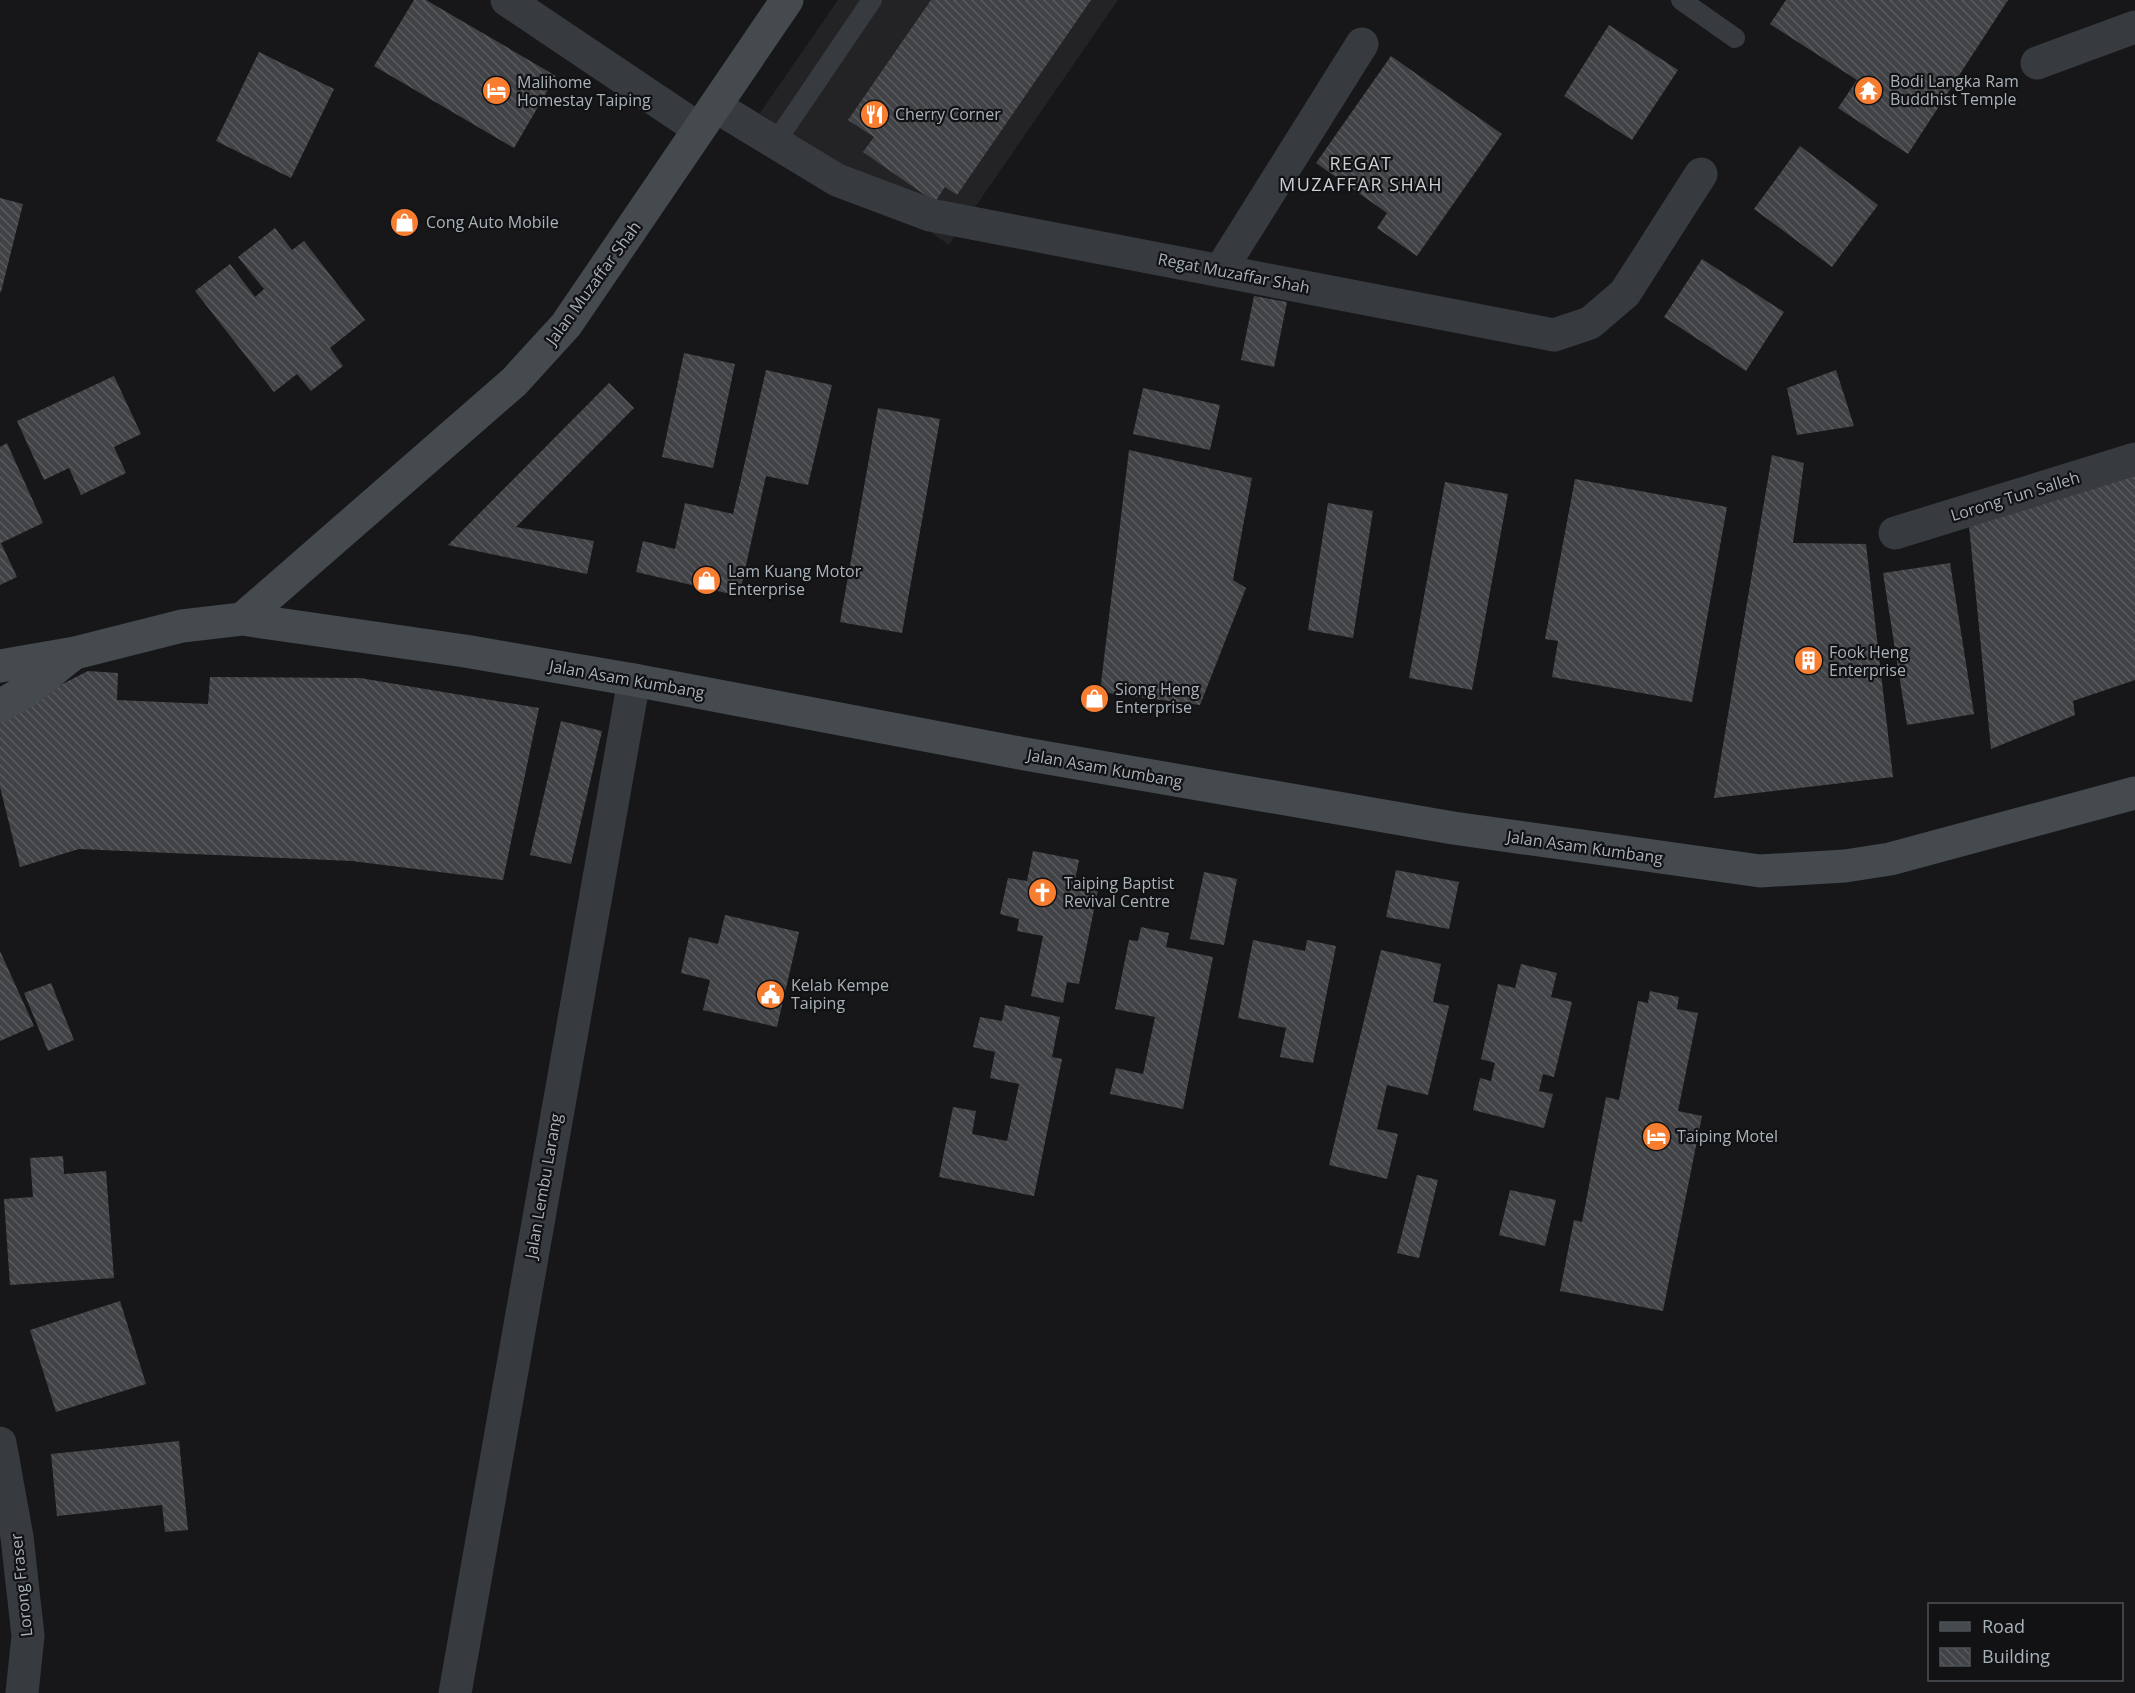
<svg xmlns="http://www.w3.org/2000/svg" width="2135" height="1693" font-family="'Open Sans',sans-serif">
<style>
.built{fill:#232326}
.building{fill:url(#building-back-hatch)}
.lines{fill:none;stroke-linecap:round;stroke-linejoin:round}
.service{stroke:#373a3e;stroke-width:20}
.minor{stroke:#373a3e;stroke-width:33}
.secondary{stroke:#454a4e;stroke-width:33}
.labels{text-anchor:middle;stroke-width:4.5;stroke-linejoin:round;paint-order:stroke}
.poi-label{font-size:16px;fill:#a8b2b9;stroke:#121214;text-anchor:start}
.street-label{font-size:16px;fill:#a8b2b9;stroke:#121214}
.neighbourhood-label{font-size:18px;letter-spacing:1.5px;fill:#c9d0d5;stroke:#121214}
</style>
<defs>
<pattern id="building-back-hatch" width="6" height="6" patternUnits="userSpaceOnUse" patternTransform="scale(1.5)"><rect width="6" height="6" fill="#414246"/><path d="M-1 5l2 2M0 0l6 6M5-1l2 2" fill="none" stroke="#5a5b5f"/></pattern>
</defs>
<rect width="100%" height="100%" fill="#171719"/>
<path class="built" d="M838 0H1118L949 245 760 113Z"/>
<path class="building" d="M414 0H426L556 76 514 148 374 66Z
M931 0H1091L957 195 945 187 935 202 863 152 874 137 848 120Z
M1786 0H2008L1908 154 1838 108 1857 80 1770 24Z
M1609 25 1678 70 1632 140 1564 96Z
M259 52 334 89 291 178 216 141Z
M1391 56 1502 134 1417 256 1377 228 1387 213 1316 163Z
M1800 146 1878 205 1832 267 1754 209Z
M0 198 23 204 1 292H0Z
M275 228 292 250 304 241 365 320 330 348 343 366 311 391 297 374 274 392 195 291 230 264 255 297 264 289 238 257Z
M1702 259 1784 312 1746 371 1664 317Z
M1254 296 1287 302 1274 367 1241 360Z
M684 353 735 364 713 468 662 457Z
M766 370 832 385 808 485 766 476 739 596 636 572 643 541 675 549 685 503 733 514Z
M1836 370 1854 426 1797 435 1787 388Z
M114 376 141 434 114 447 126 473 81 495 69 468 44 480 17 421Z
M609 383 634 408 516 527 594 541 587 574 448 545Z
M1143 388 1220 405 1210 450 1133 434Z
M878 408 940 419 902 633 840 622Z
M7 443 43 523 1 543 17 577 0 585V447Z
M1129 450 1252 478 1233 580 1246 588 1200 705 1100 692Z
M1772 455 1804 463 1793 543 1866 544 1893 777 1714 798Z
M2135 471V680L2073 701 2075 715 1991 749 1968 515Z
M1575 479 1727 507 1692 702 1552 677 1558 641 1545 639Z
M1445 482 1508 494 1472 690 1409 678Z
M1328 503 1373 511 1353 638 1308 630Z
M1950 563 1974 714 1907 725 1883 573Z
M88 671 118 673 117 700 208 704 210 677 360 678 539 708 503 880 352 861 79 849 20 867 0 787V719L3 714Z
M561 721 602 731 571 864 530 855Z
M1033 851 1079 860 1075 880 1099 885 1079 984 1067 982 1063 1003 1031 996 1043 936 1017 931 1019 919 1000 914 1008 878 1027 881Z
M1396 870 1459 882 1449 929 1386 917Z
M1204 872 1237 879 1224 945 1190 939Z
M725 915 799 932 777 1027 703 1010 710 980 681 973 689 937 718 944Z
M1141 927 1169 933 1166 947 1213 957 1183 1109 1110 1094 1116 1068 1143 1074 1155 1017 1115 1009 1129 940 1138 941Z
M1253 940 1305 951 1307 940 1336 946 1313 1063 1280 1057 1286 1028 1238 1018Z
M1381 950 1441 964 1433 1002 1449 1006 1428 1095 1387 1085 1377 1129 1398 1134 1387 1179 1329 1165Z
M0 951 34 1026 0 1041Z
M1521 964 1557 973 1551 997 1572 1002 1554 1077 1543 1074 1539 1091 1553 1094 1544 1128 1473 1110 1480 1078 1491 1081 1495 1063 1481 1059 1498 984 1515 988Z
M51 983 74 1040 48 1051 24 993Z
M1650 991 1679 997 1677 1009 1698 1013 1678 1111 1702 1116 1663 1311 1560 1291 1574 1220 1582 1222 1606 1097 1619 1100 1638 1001 1648 1003Z
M1005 1005 1060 1017 1052 1057 1062 1059 1034 1196 939 1177 953 1107 976 1111 972 1134 1007 1141 1019 1084 990 1078 995 1052 973 1047 980 1017 1002 1021Z
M63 1156 64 1174 106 1171 114 1278 10 1285 4 1199 33 1197 30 1158Z
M1417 1175 1438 1180 1419 1258 1397 1253Z
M1510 1190 1556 1200 1545 1246 1499 1235Z
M120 1301 146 1384 56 1412 30 1330Z
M179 1441 188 1530 165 1532 162 1505 57 1516 51 1454Z"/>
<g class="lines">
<path class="service" d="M1681 0 1735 38
M775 143 872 0"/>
<path class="minor" d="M507 0 699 129
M2037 63 2135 27
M715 106 837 180 930 215 1554 335 1590 323 1625 293 1701 174
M1220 271 1362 44
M1895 533 2135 459
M0 1443 17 1537 28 1636 22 1693
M455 1693 634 680"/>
<path class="secondary" d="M242 619 514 382 566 325 787 0
M0 666 75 653 182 626 242 619 465 651 634 680 1025 754 1453 828 1760 871 1845 866 1890 859 2135 793
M0 706 29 689 73 654"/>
</g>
<defs>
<symbol id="temple-disc" viewBox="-11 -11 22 22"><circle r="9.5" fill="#f77d31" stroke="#121214"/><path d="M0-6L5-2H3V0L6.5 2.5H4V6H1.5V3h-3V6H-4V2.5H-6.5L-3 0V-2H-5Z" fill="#fff"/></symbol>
<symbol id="hotel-disc" viewBox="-11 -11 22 22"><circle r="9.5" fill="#f77d31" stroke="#121214"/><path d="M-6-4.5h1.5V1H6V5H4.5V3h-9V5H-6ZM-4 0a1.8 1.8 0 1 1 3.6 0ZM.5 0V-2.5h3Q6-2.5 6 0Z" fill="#fff"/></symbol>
<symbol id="restaurant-disc" viewBox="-11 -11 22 22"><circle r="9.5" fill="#f77d31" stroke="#121214"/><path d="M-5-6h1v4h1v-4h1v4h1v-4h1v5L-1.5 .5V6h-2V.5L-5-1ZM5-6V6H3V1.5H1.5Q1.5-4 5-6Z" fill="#fff"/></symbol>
<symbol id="shop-disc" viewBox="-11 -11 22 22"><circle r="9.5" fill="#f77d31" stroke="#121214"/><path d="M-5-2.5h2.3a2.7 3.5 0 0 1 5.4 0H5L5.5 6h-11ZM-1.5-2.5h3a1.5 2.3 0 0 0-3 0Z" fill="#fff"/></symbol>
<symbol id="building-disc" viewBox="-11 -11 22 22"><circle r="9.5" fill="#f77d31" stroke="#121214"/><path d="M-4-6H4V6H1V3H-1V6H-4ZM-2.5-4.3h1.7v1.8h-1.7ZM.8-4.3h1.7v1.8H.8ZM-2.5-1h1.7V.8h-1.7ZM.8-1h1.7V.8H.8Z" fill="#fff"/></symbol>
<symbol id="church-disc" viewBox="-11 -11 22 22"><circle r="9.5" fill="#f77d31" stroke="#121214"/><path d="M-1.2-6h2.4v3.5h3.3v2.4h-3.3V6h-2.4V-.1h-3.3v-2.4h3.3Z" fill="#fff"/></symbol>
<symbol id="civic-disc" viewBox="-11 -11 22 22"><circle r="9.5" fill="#f77d31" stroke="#121214"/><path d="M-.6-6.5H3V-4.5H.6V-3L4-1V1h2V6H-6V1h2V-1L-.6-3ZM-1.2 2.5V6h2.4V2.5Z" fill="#fff"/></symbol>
</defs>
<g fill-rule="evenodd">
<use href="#temple-disc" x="1852" y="74" width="33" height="33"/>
<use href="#hotel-disc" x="480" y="74" width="33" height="33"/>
<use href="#restaurant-disc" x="858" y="98" width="33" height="33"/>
<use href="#shop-disc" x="388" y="206" width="33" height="33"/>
<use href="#shop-disc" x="690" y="564" width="33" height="33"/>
<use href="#building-disc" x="1792" y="644" width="33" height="33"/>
<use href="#shop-disc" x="1078" y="682" width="33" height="33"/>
<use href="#church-disc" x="1026" y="876" width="33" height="33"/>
<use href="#civic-disc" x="754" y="978" width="33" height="33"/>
<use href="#hotel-disc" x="1640" y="1120" width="33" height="33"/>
</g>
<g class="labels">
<g class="poi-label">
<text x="1890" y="87">Bodi Langka Ram<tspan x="1890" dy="18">Buddhist Temple</tspan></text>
<text x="517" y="88">Malihome<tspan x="517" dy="18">Homestay Taiping</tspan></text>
<text x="895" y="120">Cherry Corner</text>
<text x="426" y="228">Cong Auto Mobile</text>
<text x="728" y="577">Lam Kuang Motor<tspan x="728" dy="18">Enterprise</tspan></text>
<text x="1829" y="658">Fook Heng<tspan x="1829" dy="18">Enterprise</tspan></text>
<text x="1115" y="695">Siong Heng<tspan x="1115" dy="18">Enterprise</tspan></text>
<text x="1064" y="889">Taiping Baptist<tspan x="1064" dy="18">Revival Centre</tspan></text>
<text x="791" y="991">Kelab Kempe<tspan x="791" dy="18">Taiping</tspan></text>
<text x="1677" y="1142">Taiping Motel</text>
</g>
<g class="street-label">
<text transform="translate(1234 273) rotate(11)" y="6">Regat Muzaffar Shah</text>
<text transform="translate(593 283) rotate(-54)" y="6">Jalan Muzaffar Shah</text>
<text transform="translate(2015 496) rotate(-17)" y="6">Lorong Tun Salleh</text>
<text transform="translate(627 679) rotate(10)" y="6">Jalan Asam Kumbang</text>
<text transform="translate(1105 768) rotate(10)" y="6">Jalan Asam Kumbang</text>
<text transform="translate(1585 847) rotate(8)" y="6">Jalan Asam Kumbang</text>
<text transform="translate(543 1186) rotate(-80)" y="6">Jalan Lembu Larang</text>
<text transform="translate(21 1585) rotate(-96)" y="6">Lorong Fraser</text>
</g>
<g class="neighbourhood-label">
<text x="1361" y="170">REGAT<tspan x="1361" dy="21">MUZAFFAR SHAH</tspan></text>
</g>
</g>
<rect x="1928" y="1603" width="195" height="78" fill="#121214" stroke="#4e5256" stroke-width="1.5"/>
<rect x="1940" y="1622" width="30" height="9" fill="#454a4e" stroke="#4e5256" stroke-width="1.5"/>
<text x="1982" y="1633" font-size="18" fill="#a8b2b9">Road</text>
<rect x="1940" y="1648" width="30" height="18" fill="url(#building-back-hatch)" stroke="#4e5256" stroke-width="1.5"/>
<text x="1982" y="1663" font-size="18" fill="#a8b2b9">Building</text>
</svg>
